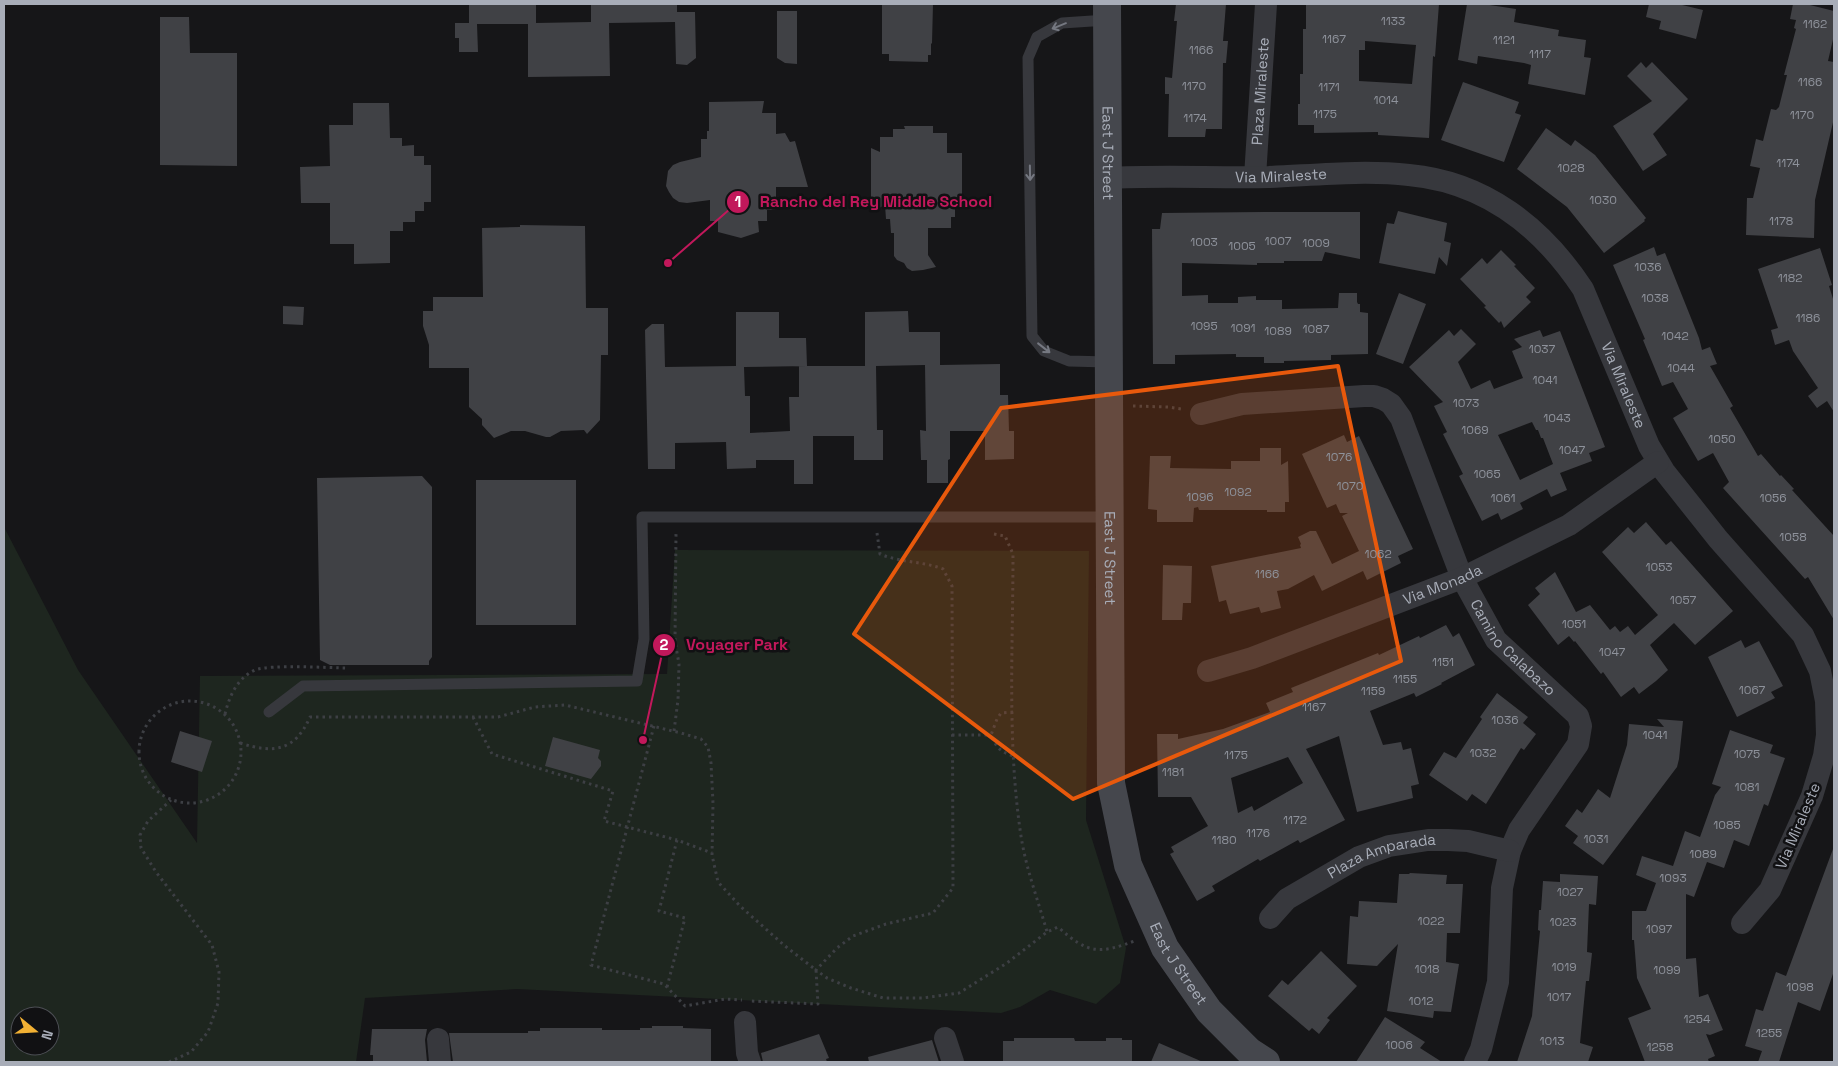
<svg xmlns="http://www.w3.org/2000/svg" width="1838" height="1066" font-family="'Space Grotesk',sans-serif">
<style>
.green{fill:#1e261f;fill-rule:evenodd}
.building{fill:#404145;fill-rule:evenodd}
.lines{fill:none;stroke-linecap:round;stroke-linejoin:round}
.path{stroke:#3d3f44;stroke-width:3;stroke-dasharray:2.5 4;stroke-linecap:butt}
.lane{stroke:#37383d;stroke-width:11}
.street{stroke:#37383d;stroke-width:22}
.secondary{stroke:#45474d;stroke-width:28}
.oneway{stroke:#757881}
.marked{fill:#e8590c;fill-opacity:0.2;stroke:#e8590c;stroke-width:4;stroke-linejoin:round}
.labels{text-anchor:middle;stroke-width:5;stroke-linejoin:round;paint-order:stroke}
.number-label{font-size:12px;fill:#8e929b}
.street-label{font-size:15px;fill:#a8adb8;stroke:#111113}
.leader{fill:none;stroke:#c2185b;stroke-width:2}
.callout-dot{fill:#c2185b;stroke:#111113;stroke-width:2}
.mark-label{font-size:15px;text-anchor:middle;font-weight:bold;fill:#fff}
.callout-label{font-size:16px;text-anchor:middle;font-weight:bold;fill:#c2185b;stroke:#111113;stroke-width:5;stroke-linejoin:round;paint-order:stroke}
</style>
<rect width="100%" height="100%" fill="#161618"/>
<path class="green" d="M4 527 78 670 197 843 200 676 667 674 675 550 1089 551 1086 820 1126 948 1120 983 1096 1004 1050 990 1020 1007 1001 1013 517 989 365 998 356 1062H4ZM20 1016H50V1046H20Z"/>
<path class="building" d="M469 4H536V23L591 22V4H677V12H695L696 58 687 65 676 64 675 22 609 23 610 76 528 77V24H477L478 52H459V38H455V23H469Z
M882 4H933L932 43 931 44V55H928V62L889 61V54H882Z
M1176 4H1226L1223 41H1228L1226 63H1223L1222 129H1206L1205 137H1168L1169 94H1165V77L1172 78 1177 21H1174Z
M1306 4H1439L1435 57 1433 56 1429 138 1378 135V132L1314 133V125H1298V104H1300V74H1303V29H1306ZM1365 41 1416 45 1412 84 1359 81V50H1365Z
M1467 4H1483L1516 9 1514 22 1559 30 1558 36 1586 40 1584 57 1591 58 1585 95 1528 84 1531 65 1524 63 1478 56 1477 64 1458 60Z
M1649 4H1678L1703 10 1696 39 1659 29 1661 21 1646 17Z
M1793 4H1806L1834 11V35L1828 61 1834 62V118L1815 200 1814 238 1746 235 1747 198H1753L1760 168 1750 166 1756 139 1763 141 1771 109 1776 110 1779 107 1787 75H1784L1796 29 1794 28 1796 20 1790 19Z
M777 11H797V64L785 63 777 58Z
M160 17H189L190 53H237V166L160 165Z
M1641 62 1646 68 1652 62 1688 99 1653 134 1667 155 1643 171 1613 126 1652 101 1627 76Z
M1463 82 1519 102 1515 113 1521 115 1504 162 1441 140Z
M764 101 762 113H776V134L785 133 790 142 795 141 808 187H776V209L767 210V221H758L759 232 741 238 718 232V221H710V200L687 203 679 202 673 198 669 192 666 186 668 171 673 165 680 162 701 157V139H707V131H709V102Z
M353 103H389L390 138H402V146L414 145V156H424V165H431V202H424V211H415V222H403V231H390V263L354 264V244H330V203H301L300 167 330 166 329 125H353Z
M904 126H933V133H947V153H962V206H955V217H951V228H928V255L936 267 923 270 912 271 907 268 904 263 897 260 894 256V233H891L890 219H886L885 205 871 212V148L880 152V137H893V129H905Z
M1546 128 1571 146 1575 140 1595 155 1646 218 1644 220 1645 221 1604 253 1567 207 1517 169Z
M1398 211 1447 223 1444 241 1451 243 1447 266 1439 257 1435 274 1379 263 1387 223 1394 224Z
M1263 212H1360V259L1325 252 1322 261H1284V263H1257V265L1182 263V296L1208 295V303H1238V297L1256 296V300H1282V309L1338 308 1339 293H1357V302L1358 304H1360V312L1368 313V354L1331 355V360L1284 361V363H1264V357H1236V354L1175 355V364H1153L1152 229H1160L1162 213Z
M520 225 585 226 586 308H608V355H601L600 420 587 434 584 430 561 431 550 437H546L525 431H511L494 438 482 425V419L469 407V368H429V345L423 326V311H433V297H483L482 228 520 227Z
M1654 247 1657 256 1665 253 1699 338 1702 350 1710 347 1717 364 1710 366 1733 406 1730 408 1758 456 1761 454 1780 476 1781 475 1794 489 1792 490 1834 536V620L1808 577 1805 579 1723 488 1729 482 1713 453 1698 461 1673 418 1688 409 1673 382 1662 386 1643 340 1645 339 1613 265Z
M1820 248 1832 285 1829 286 1834 302V412L1827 401 1817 408 1808 396 1818 388 1793 351 1789 340 1775 345 1771 330 1778 328 1758 269Z
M1501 250 1516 265 1514 266 1535 288 1526 297 1531 302 1504 328 1501 321 1499 323 1484 307 1486 306 1460 279 1482 258 1487 264Z
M1399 293 1426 304 1403 364 1376 354Z
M283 306 304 307 303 325 283 324Z
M908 311 909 332H940V365L1000 364V395H1008L1009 431H1014V459L985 460V431H950V459L948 460V483H927V460H921L920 430 926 431 925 365 876 366 877 430H883V460H854V436H813V484H794V460H756V468L727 469 726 442 675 443V469H648L645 330 652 324H664L665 367 736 366V312H779V338H806L807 366 744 367 745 396H750V433L790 431 789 397H799V366H865V312Z
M1461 329 1476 344 1458 362 1471 389 1490 380 1494 389 1523 378 1512 351 1522 347 1514 339 1540 330 1543 337 1560 331 1605 447 1589 453 1592 461 1560 473 1567 490 1551 497 1547 489 1520 503 1523 509 1501 520 1498 513 1482 521 1459 476 1463 474 1443 434 1447 432 1434 406 1443 402 1409 367 1449 330 1454 336ZM1532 422 1536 430H1538L1541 438H1543L1553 464 1520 480 1498 435Z
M1344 435 1347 442 1359 436 1413 549 1398 556 1401 563 1367 580 1363 571 1322 591 1314 575 1288 589 1277 591 1281 608 1261 613 1259 607 1230 614 1226 600 1219 602 1211 566 1301 548 1300 545 1301 544 1298 537 1310 531H1316L1332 564 1359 551 1342 516 1348 513H1340L1336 504 1327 508 1302 454Z
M1260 448H1281V465L1288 461 1289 502H1285V512H1267V510H1199L1198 507 1194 508 1193 522H1157V510L1148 509 1150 456H1171L1170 468 1231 469V461H1260Z
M422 476 432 487V657L429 661V665H330L320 660 317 478Z
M476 480H576V625H476Z
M1646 522 1666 545 1671 541 1733 611 1695 645 1674 623 1650 645 1668 670 1656 681 1639 694 1634 687 1621 697 1603 672 1601 674 1575 641 1574 642 1569 636 1558 645 1528 605 1540 594 1535 588 1555 572 1576 612 1590 605 1610 630 1615 626 1620 632 1628 626 1635 635 1658 615 1602 552 1628 527 1634 533Z
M1163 565 1192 566 1191 603H1183L1182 620H1162Z
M1446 625 1453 637 1459 633 1475 665 1441 683 1442 684 1416 697 1414 693 1370 711 1383 745 1401 742 1403 750 1411 748 1419 784 1411 786 1413 798 1357 812 1339 736 1306 749 1345 820 1300 843 1298 840 1260 861 1258 859 1212 886 1215 891 1197 901 1170 854 1174 852 1171 847 1208 826 1191 797H1158L1157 734H1178V739L1223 729 1270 712 1266 703 1293 692 1291 688 1378 653 1379 655 1419 636 1420 638ZM1288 757 1303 783 1254 811 1252 806 1238 813 1231 778Z
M1741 640 1745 648 1759 641 1783 686 1771 692 1775 698 1737 717 1708 657Z
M1497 693 1528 717 1523 723 1536 734 1524 750 1521 748 1486 804 1472 794 1467 801 1429 775 1444 752 1456 758 1482 719 1480 717Z
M1657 719 1683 721 1679 759 1677 767 1603 865 1573 843 1578 836 1565 826 1577 809 1582 813 1598 789 1610 798 1627 745 1629 724 1664 727Z
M1730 730 1773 745 1770 753 1785 758 1768 806 1764 804 1749 846 1734 840 1724 868 1707 862 1694 897 1686 894V959L1696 958 1699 997 1708 994 1723 1030 1710 1035 1706 1034 1715 1056 1708 1059 1709 1062H1645L1628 1018 1651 1009 1637 978 1634 940H1632V911H1646L1656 883 1636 875 1642 856 1673 866 1685 831 1700 837 1715 795 1721 787 1712 784Z
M180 731 212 741 202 772 171 762Z
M553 737 600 750 598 758 601 761V766L591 779 545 766Z
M1833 849H1834V971L1820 1011 1798 1002 1779 1062H1758L1762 1051 1745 1046 1756 1009 1763 1011 1776 972 1786 976Z
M1410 873 1447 875 1446 884H1463L1460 933H1447L1446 962 1459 964 1451 1012 1434 1011 1433 1018 1387 1011 1398 944 1377 966 1347 964 1350 916 1358 917 1359 901 1397 903 1399 874H1409Z
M1560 874 1598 876 1596 905 1589 904 1587 952 1592 953 1589 981H1586L1580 1043 1593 1047 1588 1062H1517L1532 1016 1540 931 1538 930 1539 910H1541L1543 881 1560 882Z
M1321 951 1357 986 1327 1018 1330 1020 1319 1034 1312 1028 1309 1031 1268 996 1282 980 1288 985Z
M1385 1017 1425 1042 1420 1048 1442 1062H1356Z
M652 1026H683V1028L711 1029V1062H453L449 1033H528V1031H540V1028H602V1030H640V1028H652Z
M372 1029H427L425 1040 427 1062H373V1055H370Z
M819 1034 829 1058 826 1059 827 1062H763L761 1053Z
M1014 1038H1074L1075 1041H1106V1038H1122V1040H1132V1062H1003V1041H1014Z
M932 1040 939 1062H869L868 1057Z
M1159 1043 1203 1062H1151Z"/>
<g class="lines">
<path class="path" d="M1133 406 1168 407 1181 409
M877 533 880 554C902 563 922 561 943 569L952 586 953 888 933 913 886 924 853 936 837 948 816 970 827 978 851 988 883 998H923L959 993 1007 963 1047 932 1058 927C1089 955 1100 954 1137 940
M994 534 1005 536 1013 554C1013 648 1007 744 1021 836 1026 869 1038 900 1047 932
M139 752a51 51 0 1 1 102 0a51 51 0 1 1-102 0Z
M1013 712 1001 713 997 719 991 735C996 747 1001 753 1014 756
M225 714C229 697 237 678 255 670 271 664 329 668 349 668
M473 717 492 754 613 791 604 821 677 840
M654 726 591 965 664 984 685 1006 725 999 742 1000
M674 731 678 700 679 664 675 641 676 534H678
M952 735H991
M240 743C274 754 295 751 310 717H498L535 707 565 705 681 733 701 739 708 747 711 763 713 803 712 855 718 882 740 906 785 946 816 970 818 1004 751 1001
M667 987 685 918 659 911 677 840 712 853
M169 1062 191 1052 208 1032 218 1003 219 972 212 945 156 872 141 848 140 835 148 821 171 800"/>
<path class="lane" d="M1107 20 1062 23 1037 37 1028 58 1032 336 1044 351 1069 361 1108 362
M269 712 303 686 637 681 644 639 642 517H1111"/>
<g class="street">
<path id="s1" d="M1255 177 1266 4"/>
<path id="s2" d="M1107 178C1161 175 1215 178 1269 177 1316 175 1363 170 1409 175 1485 182 1542 227 1583 289L1649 446 1664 471 1718 539 1803 635 1820 671 1826 701 1827 735 1824 756 1812 796 1770 890 1742 923"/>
<path id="s3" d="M1201 414 1242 404 1364 396H1374L1383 399 1391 404 1401 418 1462 578 1496 640 1578 716 1581 726 1578 744 1519 830 1510 851 1502 888 1498 982 1481 1049 1475 1062"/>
<path id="s4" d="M1208 671 1252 658 1462 578 1569 525 1658 462"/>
<path id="s5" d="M1270 918 1287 899 1359 857 1389 846 1428 840H1448L1468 841 1510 851"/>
<path d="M745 1022 747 1053 750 1062"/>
<path d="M945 1038 953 1062"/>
<path d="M438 1039 440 1062"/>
</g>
<path class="secondary" id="s6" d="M1107 4 1111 783 1128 865 1165 948 1209 1011 1249 1051 1266 1062"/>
</g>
<defs><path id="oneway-shaft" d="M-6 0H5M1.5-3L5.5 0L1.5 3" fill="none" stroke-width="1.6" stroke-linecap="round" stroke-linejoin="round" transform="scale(1.25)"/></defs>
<g class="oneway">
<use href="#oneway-shaft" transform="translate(1059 26) rotate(158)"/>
<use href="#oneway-shaft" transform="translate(1030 173) rotate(89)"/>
<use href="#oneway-shaft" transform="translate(1044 348) rotate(38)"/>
</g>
<path class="marked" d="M1338 366 1401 661 1073 799 854 634 1001 408Z"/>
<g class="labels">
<g class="number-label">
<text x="1393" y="25">1133</text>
<text x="1815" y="28">1162</text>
<text x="1334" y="43">1167</text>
<text x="1504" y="44">1121</text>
<text x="1201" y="54">1166</text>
<text x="1540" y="58">1117</text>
<text x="1810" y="86">1166</text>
<text x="1194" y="90">1170</text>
<text x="1329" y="91">1171</text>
<text x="1386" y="104">1014</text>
<text x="1325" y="118">1175</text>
<text x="1802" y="119">1170</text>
<text x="1195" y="122">1174</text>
<text x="1788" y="167">1174</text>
<text x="1571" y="172">1028</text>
<text x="1603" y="204">1030</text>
<text x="1781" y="225">1178</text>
<text x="1278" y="245">1007</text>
<text x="1204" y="246">1003</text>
<text x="1316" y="247">1009</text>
<text x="1242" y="250">1005</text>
<text x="1648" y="271">1036</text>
<text x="1790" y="282">1182</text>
<text x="1655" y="302">1038</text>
<text x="1808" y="322">1186</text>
<text x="1204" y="330">1095</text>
<text x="1243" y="332">1091</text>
<text x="1316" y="333">1087</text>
<text x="1278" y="335">1089</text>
<text x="1675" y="340">1042</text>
<text x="1542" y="353">1037</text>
<text x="1681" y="372">1044</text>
<text x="1545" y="384">1041</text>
<text x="1466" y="407">1073</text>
<text x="1557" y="422">1043</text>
<text x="1475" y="434">1069</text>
<text x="1722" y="443">1050</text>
<text x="1572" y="454">1047</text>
<text x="1339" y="461">1076</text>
<text x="1487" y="478">1065</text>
<text x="1350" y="490">1070</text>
<text x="1238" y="496">1092</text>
<text x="1200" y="501">1096</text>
<text x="1503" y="502">1061</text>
<text x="1773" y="502">1056</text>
<text x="1793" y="541">1058</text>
<text x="1378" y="558">1062</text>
<text x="1659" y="571">1053</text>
<text x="1267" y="578">1166</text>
<text x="1683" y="604">1057</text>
<text x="1574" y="628">1051</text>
<text x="1612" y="656">1047</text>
<text x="1443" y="666">1151</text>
<text x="1405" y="683">1155</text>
<text x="1752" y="694">1067</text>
<text x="1373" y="695">1159</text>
<text x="1314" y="711">1167</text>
<text x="1505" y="724">1036</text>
<text x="1655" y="739">1041</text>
<text x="1483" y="757">1032</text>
<text x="1747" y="758">1075</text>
<text x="1236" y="759">1175</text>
<text x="1173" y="776">1181</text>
<text x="1747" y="791">1081</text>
<text x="1295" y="824">1172</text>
<text x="1727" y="829">1085</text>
<text x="1258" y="837">1176</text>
<text x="1596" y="843">1031</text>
<text x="1224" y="844">1180</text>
<text x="1703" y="858">1089</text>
<text x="1673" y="882">1093</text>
<text x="1570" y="896">1027</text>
<text x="1431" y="925">1022</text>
<text x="1563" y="926">1023</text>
<text x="1659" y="933">1097</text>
<text x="1564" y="971">1019</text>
<text x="1427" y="973">1018</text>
<text x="1667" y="974">1099</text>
<text x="1800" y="991">1098</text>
<text x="1559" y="1001">1017</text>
<text x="1421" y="1005">1012</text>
<text x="1697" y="1023">1254</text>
<text x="1769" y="1037">1255</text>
<text x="1552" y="1045">1013</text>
<text x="1399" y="1049">1006</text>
<text x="1660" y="1051">1258</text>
</g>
<g class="street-label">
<text dy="5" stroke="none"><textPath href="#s1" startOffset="86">Plaza Miraleste</textPath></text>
<text dy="5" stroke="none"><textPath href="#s6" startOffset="149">East J Street</textPath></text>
<text dy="5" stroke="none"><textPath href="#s2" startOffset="174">Via Miraleste</textPath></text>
<text dy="5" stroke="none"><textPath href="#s2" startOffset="622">Via Miraleste</textPath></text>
<text dy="5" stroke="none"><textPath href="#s6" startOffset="554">East J Street</textPath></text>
<text dy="5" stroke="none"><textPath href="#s4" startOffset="250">Via Monada</textPath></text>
<text dy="5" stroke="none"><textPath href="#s3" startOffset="469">Camino Calabazo</textPath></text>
<text transform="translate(1798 826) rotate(-67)" y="5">Via Miraleste</text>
<text dy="5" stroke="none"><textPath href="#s5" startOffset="131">Plaza Amparada</textPath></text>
<text dy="5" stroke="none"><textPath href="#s6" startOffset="974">East J Street</textPath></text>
</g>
</g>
<path class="leader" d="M668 263L738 202M643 740L664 645"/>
<g class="callout-dot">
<circle cx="668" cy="263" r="5"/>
<circle cx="643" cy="740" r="5"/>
<circle cx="738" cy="202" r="12"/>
<circle cx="664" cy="645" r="12"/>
</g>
<g class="mark-label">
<text x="738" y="207">1</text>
<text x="664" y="650">2</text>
</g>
<g class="callout-label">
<text x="876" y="207">Rancho del Rey Middle School</text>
<text x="737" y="650">Voyager Park</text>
</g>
<rect width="1838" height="1066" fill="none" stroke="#a8adb8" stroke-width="10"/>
<g transform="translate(35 1031) rotate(108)"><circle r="24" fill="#111113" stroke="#4d4f55"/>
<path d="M0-4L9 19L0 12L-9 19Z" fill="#f2b134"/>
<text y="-8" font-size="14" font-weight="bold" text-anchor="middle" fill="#a8adb8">N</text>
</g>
</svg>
